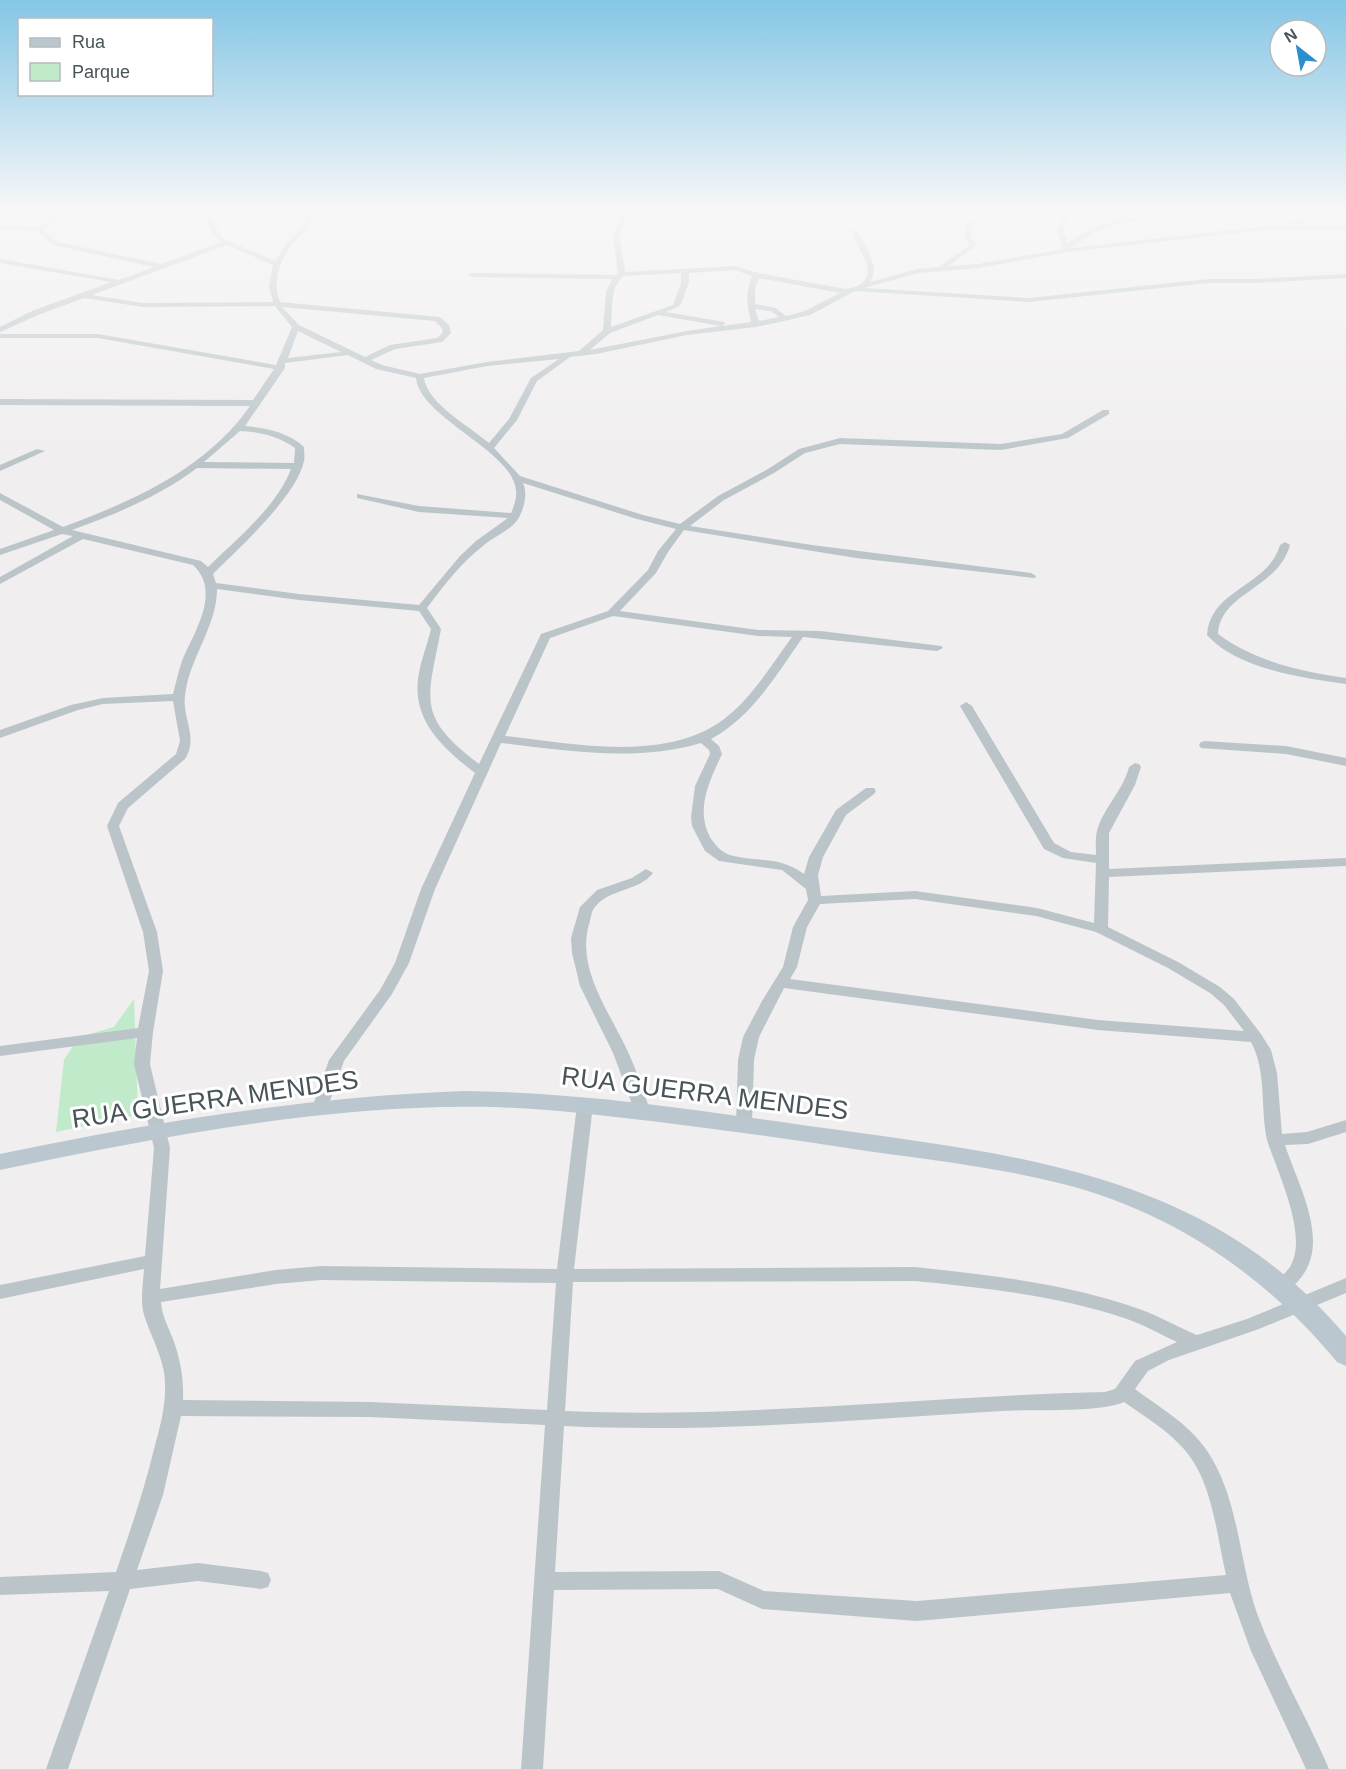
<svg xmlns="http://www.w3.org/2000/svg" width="1346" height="1769" font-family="Arial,sans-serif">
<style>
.green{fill:#c0eac9}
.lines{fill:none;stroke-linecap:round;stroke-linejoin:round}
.street{fill:#bbc5c9;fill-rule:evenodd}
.secondary{fill:#bbc7ce;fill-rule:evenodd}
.labels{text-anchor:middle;stroke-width:6;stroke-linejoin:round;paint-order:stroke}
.near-street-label{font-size:26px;fill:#485459;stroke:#fff}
</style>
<rect width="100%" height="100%" fill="#f0eeee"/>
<path class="green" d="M799 212H857L861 216C828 226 830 221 799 212Z
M134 999 138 1115 56 1132 64 1060 79 1037 114 1027Z"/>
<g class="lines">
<path class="street" d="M61 212 62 215 43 229 57 242 161 264 221 242 213 235 202 212H208L223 239 275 261 289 240 305 224 306 212H312C311 231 303 231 293 244 279 260 272 282 280 302L440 317 449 325 451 333 442 342 395 349 371 360 382 365 420 374 487 362 579 351 603 330 606 292 612 279 472 277 468 275 472 273 616 275 618 273 613 235 623 212H629L619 235 625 272 736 266 758 273 846 289C850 288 857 287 861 284 880 270 853 245 852 230L857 231C865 247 881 266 870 282L918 269 939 267 970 245 965 238V225L980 216V212H986V217L971 226V238L977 245 948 266 978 264 1064 249 1057 232 1064 212H1070L1063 232 1068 243C1100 219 1134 216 1173 214V212H1179L1180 216C1171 221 1155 219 1144 220 1115 222 1093 231 1071 248L1265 226H1292L1290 223 1304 218 1308 212H1314L1309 220 1292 226H1346V230H1265L1068 252 978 268 918 273 864 288 1029 298 1209 279H1256L1346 274V278L1256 283H1209L1029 302 855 291 810 315 784 321 756 327 687 335 596 354 570 357 537 381 517 420 494 448 520 476 643 515 680 524 718 496 768 469 799 449 840 438 1001 444 1062 434 1103 410H1109V414L1068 438 1001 450 840 444 805 453 774 473 724 500 690 526 812 545 1031 573 1036 576 1035 578 856 558 684 530 668 552 656 573 620 611 758 630 821 631 941 646 943 648 937 651 803 637C776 675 753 716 711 739L719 746 722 754C710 780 695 809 710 837 715 845 721 852 730 855 759 863 778 855 804 874L809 857 836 810 866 788H874L876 791 874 794 846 815 823 857 818 875 821 896 915 891 1037 908 1094 923 1096 863 1063 858 1044 849 960 706 966 702 972 706 1054 843 1071 852 1096 855C1096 848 1095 839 1097 831 1103 808 1123 791 1129 767L1135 763 1139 764 1141 767 1135 785 1109 833V869L1346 858V866L1109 877 1108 927 1178 962 1220 987 1234 999 1261 1034 1271 1050 1277 1073 1282 1134 1307 1132 1346 1120V1132L1308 1144 1285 1145C1298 1185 1332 1243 1299 1280 1292 1288 1286 1294 1276 1291L1273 1286C1278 1278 1287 1273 1291 1265 1308 1234 1277 1171 1267 1140 1260 1107 1267 1072 1251 1042L1098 1030 784 988 759 1037 754 1060 752 1124 750 1128H738L736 1124 738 1060 743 1037 762 1001 783 967 793 927 808 900 806 889 782 870 719 861 705 851 692 826 691 817 695 786 710 754 709 750 701 743C637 762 567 751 501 743L435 889 409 963 392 994 344 1061 326 1112H314L312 1108 329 1060 380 990 395 963 421 889 475 773C444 749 413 722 418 679 420 662 427 646 431 629L419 611 299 600 217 589C217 627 189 658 185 696 182 719 199 737 185 759L128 808 119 826 157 932 163 971 153 1032 150 1064 170 1148 160 1289 276 1270 321 1266 557 1269 577 1105 579 1101H591L593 1105 574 1269 915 1267C991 1275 1070 1284 1142 1310 1161 1317 1178 1327 1197 1335L1247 1319 1346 1278V1293L1259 1329 1169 1360 1148 1371 1135 1389C1156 1405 1179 1418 1196 1437 1240 1485 1237 1559 1258 1616 1278 1669 1307 1717 1329 1769H1306L1251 1651 1230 1593 917 1621 762 1609 718 1589 554 1590 543 1769H521L545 1425 370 1417 181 1416 163 1495 137 1570 198 1563 261 1571 268 1573 271 1580 268 1587 261 1589 198 1581 130 1589 68 1769H46L109 1591 0 1595V1577L116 1572C130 1531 144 1491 154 1449 161 1424 168 1398 164 1372 160 1351 150 1334 144 1315 140 1300 143 1284 144 1269L0 1299V1285L145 1256 154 1148 134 1064 137 1038 0 1056V1046L138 1028 149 971 143 932 107 826 118 803 176 754 180 741 173 701 103 704 78 710 0 738V730L71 705 103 698 173 694C176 683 178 672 182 661 194 632 222 592 193 565L83 539 0 584V577L73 536 62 534 0 555V549L54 530 0 500V493L63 527C133 501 206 469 250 406L0 405V399L253 400 274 369 98 338H0V334H98L276 365 292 327 275 306 143 307 84 298 38 315 0 332V327L32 311 111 282 0 263V259L119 280 154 267 53 245 37 231 0 229V225L38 227ZM227 245 273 265 269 286 273 302 143 303 92 295ZM735 270 752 276C745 293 747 305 751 322L722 326 725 324 724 322 666 312 680 306 689 283V273ZM681 273V283L673 305 611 327C613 309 609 288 624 276ZM759 278 840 293 805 311 786 316 776 308 755 304V288ZM282 307 435 321 442 328 443 332 437 338 390 345 365 357 299 325ZM755 309 771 311 779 317 759 321ZM658 315 721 326 687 331 590 350 610 333ZM298 331 341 352 288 358ZM348 355 376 369 416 378C420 418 512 450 516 490 517 498 514 506 511 513L419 506 357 494V498L419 512 508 518 476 541 460 556 419 605 299 594 216 583 213 574C239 548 296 497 304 461 305 457 304 451 304 447 288 432 265 428 245 426L285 368V363ZM559 359 531 378 509 419 489 443C470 427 427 403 424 378L487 366ZM240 431C260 432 278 436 295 448L294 463 204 462ZM197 468 291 469C276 508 237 538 208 567L201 561 72 530C116 514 160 496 197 468ZM523 483 637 519 676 529 658 551 648 570 608 611 541 634 479 764C415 716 428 699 441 629L427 608C444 585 462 562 484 545 495 536 510 531 518 519 524 509 528 494 523 483ZM613 616 758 636 792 637C772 664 755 693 729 715 672 764 574 744 505 736L550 638ZM915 899 1036 916 1096 932 1168 968 1210 993 1224 1005 1244 1031 1098 1020 790 979 797 967 807 927 820 904ZM321 1280 556 1283 547 1410 370 1402 183 1400C184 1379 180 1358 173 1339 168 1326 162 1316 161 1302L276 1284ZM915 1281C986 1288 1059 1296 1127 1319 1144 1325 1160 1334 1177 1342L1135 1361 1115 1389 1105 1392C925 1396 746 1419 565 1411L573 1282ZM1124 1402C1144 1416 1166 1429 1183 1448 1213 1481 1216 1533 1226 1575L917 1601 764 1591 719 1571 555 1572 564 1426C711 1433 856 1420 1002 1411 1032 1409 1100 1413 1124 1402Z
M37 449 45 451 0 471V465Z
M1285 542 1290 545C1278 589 1220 593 1218 634 1256 662 1300 671 1346 678V684C1303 678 1237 669 1207 635 1210 589 1268 587 1280 545Z
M1205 741 1286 746 1346 758V766L1286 754 1201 748 1199 745 1201 742Z
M646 869 653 873C638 892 610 888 595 907 591 911 591 919 589 924 576 970 610 1012 628 1052 637 1071 643 1092 651 1112L649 1116H637L635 1112 613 1053 580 986 572 953 571 938 580 907 597 890 632 878Z"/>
<path class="secondary" d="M463 1091C577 1092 690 1109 802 1125 1006 1154 1203 1167 1346 1336V1366L1337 1362C1266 1276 1173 1212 1063 1184 993 1166 920 1159 847 1148 782 1138 717 1129 651 1121 598 1115 544 1108 490 1107 328 1104 158 1137 0 1170V1154C153 1122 307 1097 463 1091Z"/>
</g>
<linearGradient id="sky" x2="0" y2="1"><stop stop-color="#85c6e6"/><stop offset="0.46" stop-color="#f8f7f7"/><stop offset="1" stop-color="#f8f7f7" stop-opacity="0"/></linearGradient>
<rect width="1346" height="460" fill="url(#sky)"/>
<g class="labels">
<g class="near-street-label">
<text transform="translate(705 1093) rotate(7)" y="9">RUA GUERRA MENDES</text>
<text transform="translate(215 1099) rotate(-8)" y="9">RUA GUERRA MENDES</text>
</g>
</g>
<rect x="18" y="18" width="195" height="78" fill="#ffffff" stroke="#b6bbbd" stroke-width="1.5"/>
<rect x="30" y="38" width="30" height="9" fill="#bbc7ce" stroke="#b6bbbd" stroke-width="1.5"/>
<text x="72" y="48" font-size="18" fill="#485459">Rua</text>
<rect x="30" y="63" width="30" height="18" fill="#c0eac9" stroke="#b6bbbd" stroke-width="1.5"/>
<text x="72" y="78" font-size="18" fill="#485459">Parque</text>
<g transform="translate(1298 48) rotate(329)"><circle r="28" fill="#ffffff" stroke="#b6bbbd" stroke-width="1.5"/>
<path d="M0-4.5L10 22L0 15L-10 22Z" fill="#2b8ecd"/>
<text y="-9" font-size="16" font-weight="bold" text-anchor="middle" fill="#485459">N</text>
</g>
</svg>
